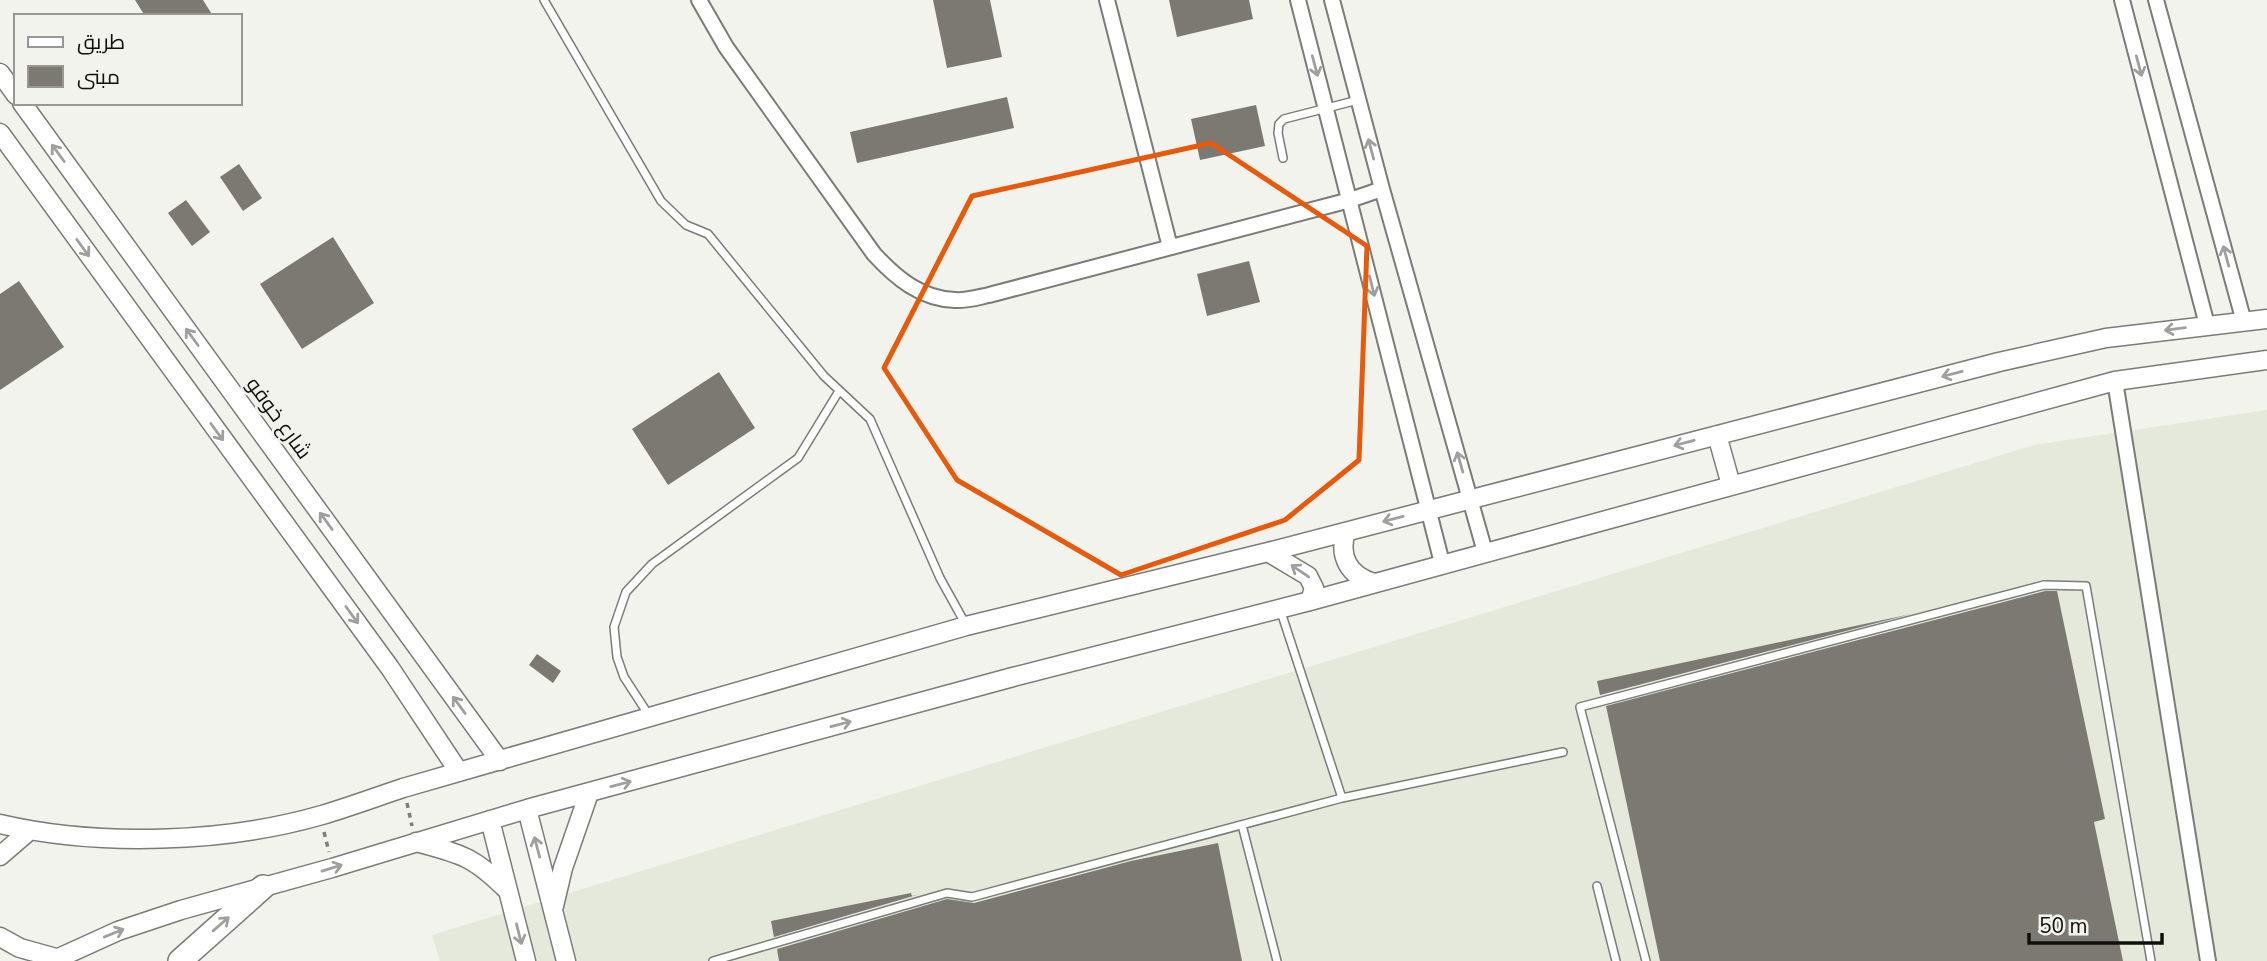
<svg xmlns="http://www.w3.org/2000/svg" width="2267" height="961" font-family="'Nunito Sans',Cairo,sans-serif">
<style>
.built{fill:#e5e9db}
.building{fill:#7c7973}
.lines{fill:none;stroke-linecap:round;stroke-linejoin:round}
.service-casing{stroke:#7a7c76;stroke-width:10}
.minor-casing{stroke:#7a7c76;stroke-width:18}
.tertiary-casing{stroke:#7a7c76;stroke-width:21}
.primary-casing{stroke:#7a7c76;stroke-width:26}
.path{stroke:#7d7e79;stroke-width:3.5;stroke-dasharray:5 5;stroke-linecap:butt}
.service{stroke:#fff;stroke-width:7}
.minor{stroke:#fff;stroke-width:14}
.tertiary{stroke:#fff;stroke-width:18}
.primary{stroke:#fff;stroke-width:23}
.oneway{stroke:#9f9f9e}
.marked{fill:none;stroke:#e8590c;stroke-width:5;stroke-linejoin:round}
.labels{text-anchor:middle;stroke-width:5;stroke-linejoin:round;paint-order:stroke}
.street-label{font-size:21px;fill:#0f100d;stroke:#f1f3ec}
</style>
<rect width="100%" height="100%" fill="#f1f3ec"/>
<path class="built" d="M2267 410V961H440L432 935 2034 445Z"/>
<path class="building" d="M135 0H203L213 16H145Z
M933 0H990L1002 57 947 68Z
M1169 0H1249L1253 19 1177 37Z
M1007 97 1014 128 857 163 850 132Z
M1256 105 1265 146 1200 160 1191 119Z
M239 164 262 198 243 211 220 177Z
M186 200 210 232 192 246 168 213Z
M333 237 374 303 302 349 260 284Z
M1249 261 1260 302 1207 316 1197 274Z
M19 281 64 347 0 390V294Z
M719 372 755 428 668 485 632 429Z
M2045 591H2057L2105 819 2094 822 2123 961H1660L1606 706Z
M1911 614 1600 695 1597 681Z
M537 654 561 671 553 683 529 665Z
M1218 843 1242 961H779L777 949 947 899 974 903 1131 861Z
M911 893 912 896 920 894 774 937 771 921Z"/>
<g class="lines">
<defs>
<path id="service" d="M544 0 661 201 686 225 708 234 824 376 870 419 940 578 966 625
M1283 158 1278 133 1279 124 1284 119 1358 100
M1280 609 1342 798
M650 717 624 677 617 657 614 627 626 592 652 564 798 458 839 391
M1242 825 1277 961
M1597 886 1616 961
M713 961 947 893 972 897 1342 798 1563 752
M1646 961 1580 707 2044 585 2086 586 2151 961"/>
<path id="minor" d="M699 0 726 47 874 254C896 278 921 299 955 300 966 301 979 297 989 295L1350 200 1382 189
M1107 0 1170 247
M1298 0 1442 563
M1332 0 1382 189 1485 552
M2122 0 2207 325
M2156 0 2244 322
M2115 381 2208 961"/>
<path id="tertiary" d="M0 73 16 95
M22 103 500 761
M0 133 390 668 459 772
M1717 435 1731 485
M1346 532C1338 556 1349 576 1374 583
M1268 552 1308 576 1314 588 1310 601
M527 809 566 961
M490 820 526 961
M0 824C99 847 225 843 322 815 349 807 376 797 403 788L966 626 1268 552 1999 362 2106 338 2267 319
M416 842C461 854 473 856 507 890
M0 856 29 831
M554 906 563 868 589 793
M0 937 20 948 56 958
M52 961 118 931 181 910 332 868 527 809 1013 677 1310 601 2115 381 2267 360"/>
<path id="primary" d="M180 961 263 887"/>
</defs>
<use href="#service" class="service-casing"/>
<use href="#minor" class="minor-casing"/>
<use href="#tertiary" class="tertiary-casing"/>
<use href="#primary" class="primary-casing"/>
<path class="path" d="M407 803 412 826
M324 832 329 852"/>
<use href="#service" class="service"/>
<use href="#minor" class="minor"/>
<use href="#tertiary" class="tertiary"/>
<use href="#primary" class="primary"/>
</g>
<defs><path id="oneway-shaft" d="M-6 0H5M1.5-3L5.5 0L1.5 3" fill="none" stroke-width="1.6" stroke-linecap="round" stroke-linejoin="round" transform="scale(1.75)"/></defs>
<g class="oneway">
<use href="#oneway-shaft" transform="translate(1315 66) rotate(75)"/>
<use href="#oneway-shaft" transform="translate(2139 66) rotate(75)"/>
<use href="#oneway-shaft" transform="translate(1371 149) rotate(-105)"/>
<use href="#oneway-shaft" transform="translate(58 153) rotate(-126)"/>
<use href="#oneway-shaft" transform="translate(83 248) rotate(54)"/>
<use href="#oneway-shaft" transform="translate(2226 256) rotate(-105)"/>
<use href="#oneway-shaft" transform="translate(1372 286) rotate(76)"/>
<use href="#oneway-shaft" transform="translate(2175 329) rotate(173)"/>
<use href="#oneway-shaft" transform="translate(192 337) rotate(-126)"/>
<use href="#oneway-shaft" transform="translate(1952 374) rotate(165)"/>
<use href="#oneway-shaft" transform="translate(217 432) rotate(54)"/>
<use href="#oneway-shaft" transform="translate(1684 443) rotate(165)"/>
<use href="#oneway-shaft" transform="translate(1460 462) rotate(-106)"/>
<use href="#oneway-shaft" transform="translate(1393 519) rotate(165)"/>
<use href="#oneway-shaft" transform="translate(326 521) rotate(-126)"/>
<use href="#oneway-shaft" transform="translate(1300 571) rotate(-146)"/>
<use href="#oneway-shaft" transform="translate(352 615) rotate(54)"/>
<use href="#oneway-shaft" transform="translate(459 705) rotate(-126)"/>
<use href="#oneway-shaft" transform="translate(841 724) rotate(-15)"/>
<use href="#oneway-shaft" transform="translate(621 784) rotate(-15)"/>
<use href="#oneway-shaft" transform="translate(537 847) rotate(-105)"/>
<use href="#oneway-shaft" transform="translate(332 868) rotate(-17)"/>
<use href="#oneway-shaft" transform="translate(221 924) rotate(-41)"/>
<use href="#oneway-shaft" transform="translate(114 933) rotate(-22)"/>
<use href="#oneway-shaft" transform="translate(519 934) rotate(76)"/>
</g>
<path class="marked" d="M1211 143 1367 246 1359 460 1285 520 1121 575 957 480 884 368 972 196Z"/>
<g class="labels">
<g class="street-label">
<text transform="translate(279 418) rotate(54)" y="7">شارع خوفو</text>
</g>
</g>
<rect x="14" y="14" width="228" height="91" fill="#f1f3ec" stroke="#979893" stroke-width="2"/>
<rect x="28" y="37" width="35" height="10" fill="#ffffff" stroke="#979893" stroke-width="2"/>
<text x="77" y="49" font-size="21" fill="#0f100d">طريق</text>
<rect x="28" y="66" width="35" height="21" fill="#7c7973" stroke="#979893" stroke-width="2"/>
<text x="77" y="84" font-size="21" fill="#0f100d">مبنى</text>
<path d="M2029 933v10h133v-10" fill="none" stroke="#0f100d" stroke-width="3.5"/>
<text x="2039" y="933" font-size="21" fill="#0f100d" stroke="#f1f3ec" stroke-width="5" paint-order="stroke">50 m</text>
</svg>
